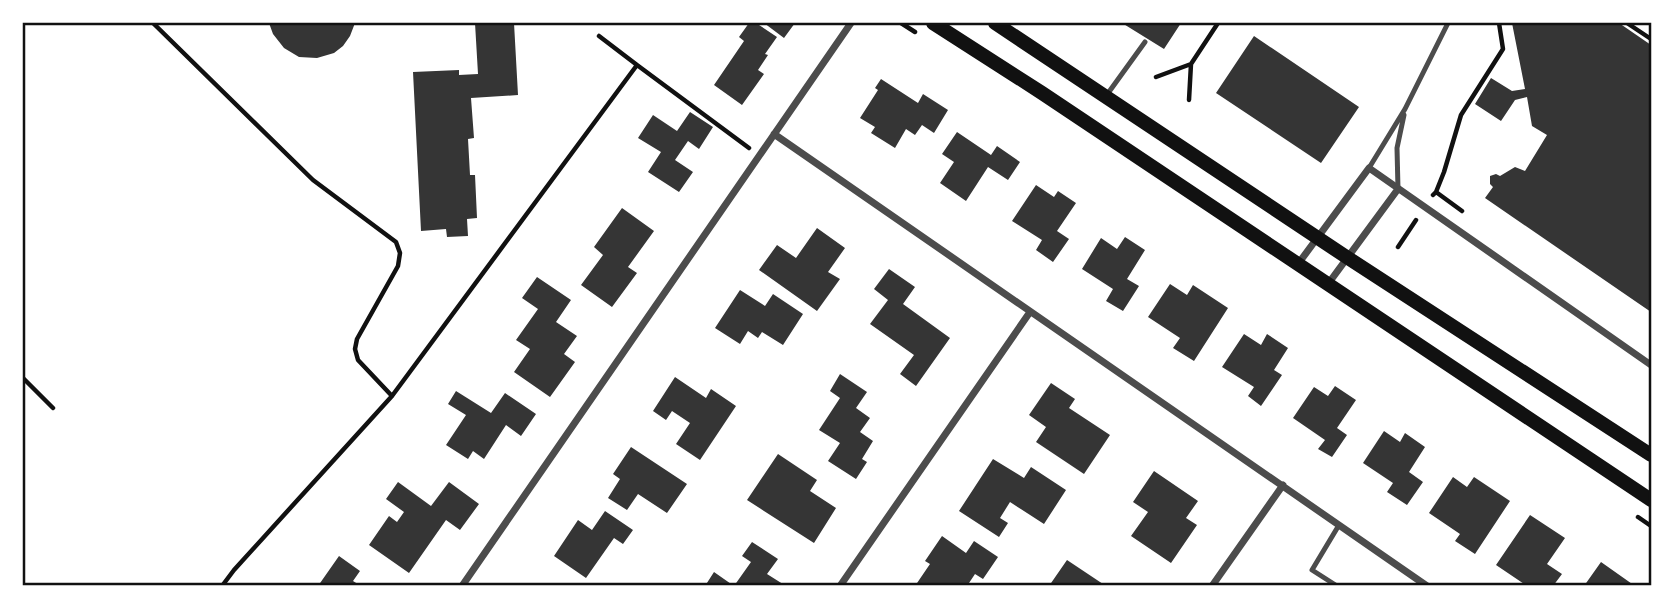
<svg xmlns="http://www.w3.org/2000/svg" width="1674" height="609" font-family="'DejaVu Sans',sans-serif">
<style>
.building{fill:#353535}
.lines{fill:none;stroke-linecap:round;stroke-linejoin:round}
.path{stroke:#111;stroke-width:4.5}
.service{stroke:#4c4c4c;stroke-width:5}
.minor{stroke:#4c4c4c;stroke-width:7}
.secondary{stroke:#111;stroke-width:14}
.neatline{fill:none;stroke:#111;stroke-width:2.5}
</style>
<rect width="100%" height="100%" fill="#fff"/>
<path class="building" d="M269 23H355L350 36 343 46 334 53 317 58 299 57 284 48 273 34Z
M475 23H514L518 95 471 98 474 138 468 139 470 175H475L477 218 467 219 468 236 447 237 446 229 421 231 413 72 459 70V75L478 74Z
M749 23H756L777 37 765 54 768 55 758 70 764 74 742 105 714 85 744 41 739 37Z
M764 23H795L784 38Z
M1122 23H1181L1164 49Z
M1512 23H1619L1651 45V312L1485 198 1493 187 1490 184V176L1496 174 1500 176 1515 167 1525 171 1547 135 1532 126 1527 97 1515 100 1501 121 1475 104 1491 78 1512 91 1525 89Z
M1254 36 1359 107 1321 163 1216 93Z
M881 79 918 103 923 94 948 110 934 133 922 125 915 135 906 129 895 148 871 133 875 127 860 118 878 90 875 88Z
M690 112 713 127 699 149 688 141 675 160 693 172 679 192 648 172 661 152 638 138 653 115 677 131Z
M957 132 991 155 997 146 1020 162 1008 180 988 167 966 201 940 183 954 162 942 154Z
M1036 185 1054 197 1058 191 1076 203 1057 231 1069 239 1053 262 1036 250 1042 240 1012 221Z
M622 208 654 231 628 267 637 273 612 307 581 285 603 255 594 247Z
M817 228 845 248 828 272 840 279 817 311 759 270 777 245 796 258Z
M1125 237 1145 250 1127 279 1139 286 1123 311 1106 301 1113 289 1082 269 1101 238 1117 249Z
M889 269 915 287 903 304 950 338 916 386 900 374 914 355 870 324 888 300 874 289Z
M537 277 571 300 556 322 577 336 564 354 575 362 550 397 514 372 530 349 516 340 538 309 522 298Z
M1170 284 1187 295 1193 285 1228 308 1194 361 1173 348 1180 338 1148 317Z
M740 290 765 306 773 294 803 314 783 345 762 332 758 338 748 331 740 344 715 328Z
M1244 334 1261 345 1267 334 1288 348 1274 370 1282 375 1261 406 1248 396 1254 387 1222 367Z
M840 374 867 392 856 408 870 418 860 432 873 441 862 459 867 462 856 479 828 461 840 443 819 430 840 398 830 391Z
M675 377 706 398 711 389 736 406 700 460 676 444 690 423 672 411 666 420 653 411Z
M1051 383 1075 399 1069 408 1110 435 1084 474 1036 442 1046 427 1029 415Z
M1335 386 1356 400 1337 428 1347 435 1332 457 1318 449 1325 440 1293 418 1314 387 1328 396Z
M456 391 491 413 505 393 536 414 521 436 506 425 484 459 473 451 468 459 446 445 466 415 448 404Z
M1384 431 1400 442 1405 433 1425 447 1409 472 1423 482 1407 505 1387 492 1393 483 1363 463Z
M631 447 687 484 667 513 638 494 627 510 608 498 620 479 613 474Z
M778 454 817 480 810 491 836 508 814 543 747 500Z
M993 459 1024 478 1031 467 1066 490 1044 524 1010 502 1000 518 1008 523 999 537 959 511Z
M1154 471 1198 501 1186 518 1197 525 1171 563 1131 536 1148 512 1133 502Z
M1453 477 1467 487 1474 477 1510 501 1475 554 1455 541 1460 534 1429 513Z
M398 482 431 506 449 482 479 504 460 530 446 520 409 573 369 545 389 516 397 522 404 512 386 499Z
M605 511 633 530 623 544 614 538 586 578 554 556 578 520 592 530Z
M1530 515 1565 538 1547 564 1562 574 1553 586H1527L1496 565Z
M942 536 966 553 974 541 998 557 983 579 975 574 967 586H915L930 564 925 561Z
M752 542 778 559 767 574 786 586H705L714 572 734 586 751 562 742 556Z
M339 556 360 571 353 581 361 586H318Z
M1067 560 1106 586H1049Z
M1601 562 1635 586H1584Z"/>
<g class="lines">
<path class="path" d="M153 23 313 180 396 242 400 253 398 266 357 339 355 349 358 360 392 396 637 65 749 148
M901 23 915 32
M1627 23 1651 39
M599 36 637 65
M1191 64 1218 23
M1156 77 1191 64 1189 100
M1436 192 1444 172 1461 115 1503 49 1499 23
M1433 195 1436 192 1462 211
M1398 247 1416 220
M23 378 53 408
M1638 517 1651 526
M222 586 234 570 392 396"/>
<path class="service" d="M1106 96 1145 42
M1369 168 1405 109 1448 23
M1398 189 1397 148 1404 115
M1337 586 1312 570 1339 525"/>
<path class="minor" d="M774 134 1427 586
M1298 264 1369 168 1651 365
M1328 284 1398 189
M462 586 851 23
M840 586 1030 312
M1212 586 1283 485"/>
<path class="secondary" d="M933 23 1042 93 1651 500
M995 23 1348 258 1651 455"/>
</g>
<rect width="1674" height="609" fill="none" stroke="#ffffff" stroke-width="49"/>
<rect x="24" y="24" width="1626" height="560" class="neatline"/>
</svg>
